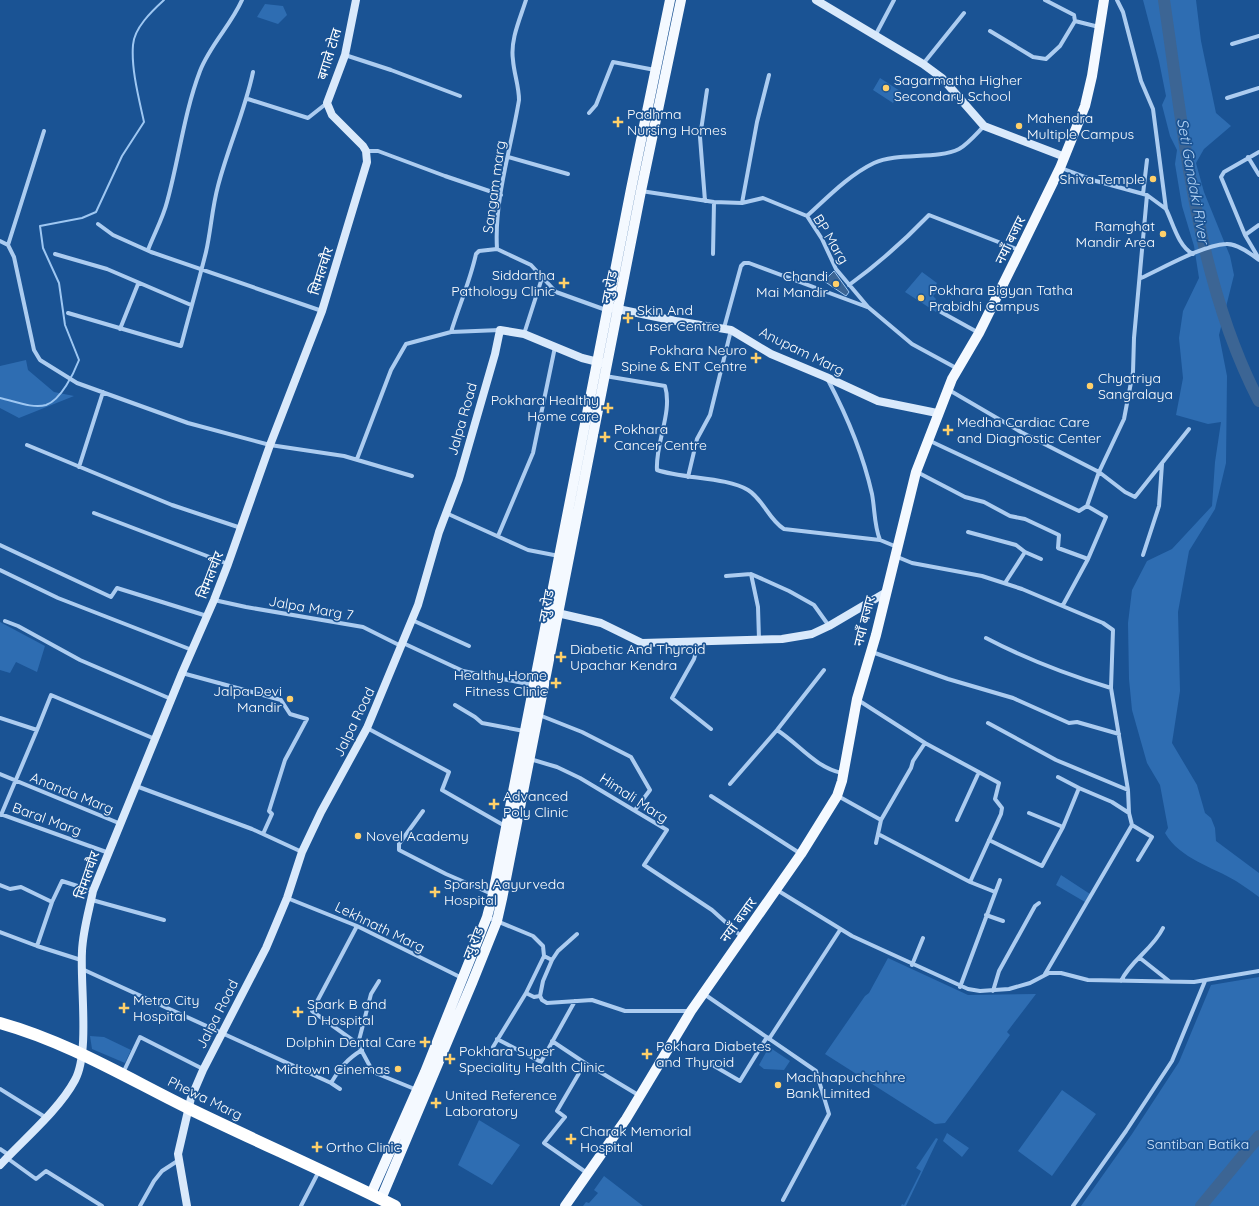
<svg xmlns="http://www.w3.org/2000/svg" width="1259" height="1206" font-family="Quicksand,'Noto Sans Devanagari',sans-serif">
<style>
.green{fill:#2e6db2}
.water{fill:#3c6594;stroke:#9ec7f2}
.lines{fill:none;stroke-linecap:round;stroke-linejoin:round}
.stream{stroke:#9ec7f2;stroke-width:2}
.river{stroke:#3c6594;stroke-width:12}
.street{stroke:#acccf0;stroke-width:4}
.secondary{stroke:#d9e9fb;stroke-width:8}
.primary{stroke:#f4f9ff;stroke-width:10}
.highway{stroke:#fff;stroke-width:12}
.poi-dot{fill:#ffd06a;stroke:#1a5394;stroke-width:1.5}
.labels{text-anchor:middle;stroke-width:3.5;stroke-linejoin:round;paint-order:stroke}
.street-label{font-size:14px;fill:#fff;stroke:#1a5394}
.poi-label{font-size:14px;fill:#fff;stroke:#1a5394;text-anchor:start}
.park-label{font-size:14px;fill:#d2e6fb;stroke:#1a5394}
.water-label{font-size:15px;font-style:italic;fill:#b8d6f6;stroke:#1a5394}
</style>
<rect width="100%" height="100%" fill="#1a5394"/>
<path class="green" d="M1143 0H1196L1201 41 1216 113 1231 126 1204 149 1196 163 1204 192 1230 256 1234 275 1219 335 1227 376 1226 463 1215 509 1189 551 1178 612 1180 691 1172 743 1197 785 1205 813 1211 818 1215 828 1216 841 1259 873V897C1252 892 1244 886 1236 881 1213 867 1180 859 1165 833L1168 828 1160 785 1147 763 1132 710 1129 679 1128 623 1132 590 1147 561 1172 549 1212 506 1215 462 1221 422 1208 424 1176 415 1183 378 1179 338 1183 311 1199 278 1194 246 1182 206 1175 164 1177 150 1170 136 1162 105 1166 96 1159 61Z
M265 4 283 6 287 15 278 24 257 17Z
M880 78 900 91 893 103 873 90Z
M922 272 937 283 933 290 936 293 933 296 936 299 933 304 938 308 936 312 905 292Z
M26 360 28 370 54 392 74 396 19 418 0 408V366Z
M0 622 45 646 37 672 16 662 10 673 0 670Z
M1061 875 1090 894 1085 902 1056 885Z
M888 958 968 995 1036 994 1007 1032 1010 1035 945 1123 935 1124 825 1054 865 996 869 993Z
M1259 977V1206H1081L1132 1134 1179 1062 1211 985Z
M90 1036 104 1037 131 1050 125 1063 92 1049Z
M769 1047 790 1061 784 1070 764 1069 759 1065Z
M1062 1090 1096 1114 1052 1176 1018 1151Z
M479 1120 520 1145 492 1185 458 1165Z
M947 1133 969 1148 962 1157 943 1141Z
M936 1138 938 1139 906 1206H901L902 1204 904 1205 921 1171 916 1168Z
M604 1176 643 1206H583L586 1202 589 1203 598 1193 594 1190Z"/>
<path class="water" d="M834 271 849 292 846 296 824 281Z"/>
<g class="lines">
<path class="stream" d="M0 398C14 401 33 409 46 405 61 400 74 373 79 360L65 325 59 283 43 248 40 226 82 218 96 212 122 156 144 122C139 99 131 69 133 45 134 28 152 11 164 0"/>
<path class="river" d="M1164 0C1184 133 1196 280 1259 401
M1201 1206 1259 1136"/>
<path class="street" d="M526 0C520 19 510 40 513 60 514 74 519 86 519 100 511 149 494 199 497 249L531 265 556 292 606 310
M1045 0 1074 15 1075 21 1099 27
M990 31 1033 57 1046 59 1060 46 1075 21
M875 36 894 0
M1232 44 1259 36
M345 55 391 70 460 96
M923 64 964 13
M1227 98 1259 88
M248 99 308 118 327 103
M589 113 596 105 613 62 655 70
M366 151H378L445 176 501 195
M508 157 568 174
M1248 157 1259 175
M1061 168 1096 181 1147 195 1166 209 1153 109 1141 81 1123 12 1117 0
M641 191 714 202 742 203 763 198 807 216 822 239 836 269 868 307 912 344 958 369
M1143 194 1147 160
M705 201 700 137 707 90
M742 203 757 122 769 75
M1166 209C1173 223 1178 246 1193 254
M807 216C828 197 849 175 874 163 897 152 937 160 959 149 968 144 977 133 984 126
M98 224 113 235 151 252 322 311
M1245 235 1221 177 1224 172 1259 152
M0 241 8 245 14 257 34 350 40 360 77 383 188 423 270 445 344 456 412 476
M8 245 44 131
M148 250C154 234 163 218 167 202 179 159 184 113 200 71 210 45 231 25 242 0
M55 254 107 269 191 305
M713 254 714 202
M1258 257 1245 235 1259 225
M1141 278C1163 268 1203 245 1226 244 1237 243 1251 254 1259 260
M849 285C878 264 904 241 929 215L1019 250
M941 312 979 333
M68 313 181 346C189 315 198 284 206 252 211 230 212 208 218 186 228 147 245 111 253 72
M724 328 741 266 744 263H749L867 307
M120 329 138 284
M451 332C459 306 470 281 476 254L479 251 497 249
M524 334 542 278
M605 376 665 386C673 412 655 444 657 470 683 479 727 477 748 490 763 499 769 520 784 529L880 540 897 547
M828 380C847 416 863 454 872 494 875 510 874 525 880 540
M949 390 1021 432 1099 472 1124 419 1133 372 1134 338 1147 195
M928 440 1079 511 1087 506
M27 445 172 505 241 528
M357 459 391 370 406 344 451 332 500 330
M79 467 103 392
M917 472 965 497 984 502 1010 516 1025 519 1059 535 1058 548 1088 559
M688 477 697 439 710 415 731 330
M94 513 228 564
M446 513 528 550 559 556
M968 532 1016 545 1025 552 1005 583
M498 536 533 453 555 347
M0 545 111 597 117 588 207 616
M1025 552 1041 559
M1143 555 1159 506 1162 464
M895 556 912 563 982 576 1022 589 1103 623 1113 630 1111 688 1128 790 1129 813 1132 825 1045 974
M0 570 58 598 192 650
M751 574 758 607 759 639
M726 576 751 574 789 591 814 605 829 626
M214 600 246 607 363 627 401 646
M1063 605 1088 559 1106 517 1087 506 1099 472 1125 492 1135 497 1189 429
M412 620 469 646
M5 621 18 626 80 660 171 699
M986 638C1026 659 1068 675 1111 688
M699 641 694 659 672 698 711 729
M403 643 463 671 533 685
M872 652 948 679 1013 698 1069 723 1077 722 1119 734
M182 673 281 700 290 714 307 719 285 760 269 811 272 814 263 834
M858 700 925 743 999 783 995 799 1002 808 1001 814 970 882
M455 705 475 717 482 723 524 731
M539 715 582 732 631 757 650 790 635 810
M0 718 37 730 1 815
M988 723 1056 760 1128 790
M367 728 449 772 442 790 505 826
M37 730 51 695 155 739
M777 730C799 744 816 768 842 773
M530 759 557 767 580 778 667 830 644 865 712 910 742 937
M0 774 121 824
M1058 777 1079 788
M730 784 777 730 824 670
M136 786 252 829 302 852
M711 796 801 854
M838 796 881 820
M423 811 399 844V850L446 874 492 894
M0 814 109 853
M957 820 979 772
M1132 825 1152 837 1138 860
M1063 827 1079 788 1112 802 1129 813
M880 835 970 882 995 892
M989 840 1042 866 1063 827 1029 813
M876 843 881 820 911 768 913 761 925 743
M0 885 10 889 21 887 52 902
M777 890 852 936 968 989 980 991 1009 989 1030 983 1049 973H1061L1088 980 1194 982 1259 971
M287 898 357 926 462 978
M92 900 164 920
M986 915 1003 921
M487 917 533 936 543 946 544 956 526 993 534 997 540 996 542 1000 547 1003 592 1000 625 1011H690
M357 926 312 1011 358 1044
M0 932 37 946 81 960
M37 946 52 902 62 881 93 891
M544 956 552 960 558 951 577 934
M1140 958 1169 981
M912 965 923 938
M82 969 331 1083 340 1089
M379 981 371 994 358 1044 373 1072 417 1090
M1121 981C1131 960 1153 949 1163 928
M960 987 1000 880
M993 991 999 971 1035 906 1039 903
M704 994 816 1071 829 1114 783 1200
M540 996 543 981 552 960
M497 1039 541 1062 575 1001
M769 1039 840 930
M552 1041 585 1063 640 1096
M493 1047 526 993
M585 1063 557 1111 565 1117 544 1143 587 1173
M709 1063 740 1081 767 1037
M123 1073 140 1037 203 1069
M331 1083C340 1068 347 1059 362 1050
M0 1089 45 1117
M0 1149 9 1155
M7 1158 36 1179 46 1171 102 1206
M140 1206 154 1181 162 1171 179 1160
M301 1206 319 1171
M1073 1206 1126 1131 1172 1061 1205 981"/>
<path class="secondary" d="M816 0 923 64 942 78 984 126 1065 157
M613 308 676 321 731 330 771 354 826 377 878 401 937 413
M553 612 601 623 642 643 782 639 812 634 829 626 885 593
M0 1165C23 1140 59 1110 75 1080 90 1052 80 986 82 951 83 930 89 911 93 891L182 673 214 600 228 564 270 445 322 311 367 162 366 151 363 146 332 115 327 103 345 55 356 0
M187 1206 178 1154 191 1098 203 1070 266 948 287 898 302 852 321 812 367 728 418 605 439 532 459 479 495 354 500 330 524 334 582 358 602 363"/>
<path class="primary" d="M371 1194 425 1072 487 917 493 894 631 189 670 0
M381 1199 472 983 497 921 502 899 641 191 681 0
M565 1206 626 1119 691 1011 801 854 837 796 842 781 857 699 876 635 916 472 952 379 979 333 1020 250 1060 168 1085 106 1092 76 1104 0"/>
<path class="highway" d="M0 1023C68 1042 127 1078 190 1109 258 1142 327 1172 395 1206"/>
</g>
<g class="poi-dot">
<circle cx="886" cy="88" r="4"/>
<path d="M616 116h4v4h4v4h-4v4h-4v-4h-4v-4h4z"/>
<circle cx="1019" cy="126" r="4"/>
<circle cx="1153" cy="179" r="4"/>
<circle cx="1163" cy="234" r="4"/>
<path d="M562 277h4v4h4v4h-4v4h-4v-4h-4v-4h4z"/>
<circle cx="836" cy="284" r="4"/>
<circle cx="921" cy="298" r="4"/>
<path d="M626 312h4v4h4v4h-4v4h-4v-4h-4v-4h4z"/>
<path d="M754 352h4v4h4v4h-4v4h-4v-4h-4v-4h4z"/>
<circle cx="1090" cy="386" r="4"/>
<path d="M606 402h4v4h4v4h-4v4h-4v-4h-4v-4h4z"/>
<path d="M946 424h4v4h4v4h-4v4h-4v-4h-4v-4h4z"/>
<path d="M603 431h4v4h4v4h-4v4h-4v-4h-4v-4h4z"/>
<path d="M559 651h4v4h4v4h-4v4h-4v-4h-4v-4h4z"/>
<path d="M554 677h4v4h4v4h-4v4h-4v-4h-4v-4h4z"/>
<circle cx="290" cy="699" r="4"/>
<path d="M492 798h4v4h4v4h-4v4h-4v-4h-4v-4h4z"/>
<circle cx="358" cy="836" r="4"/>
<path d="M433 886h4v4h4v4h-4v4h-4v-4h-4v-4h4z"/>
<path d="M122 1002h4v4h4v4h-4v4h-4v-4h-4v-4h4z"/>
<path d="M296 1006h4v4h4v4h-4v4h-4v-4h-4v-4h4z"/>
<path d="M423 1036h4v4h4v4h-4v4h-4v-4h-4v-4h4z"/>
<path d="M645 1048h4v4h4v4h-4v4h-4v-4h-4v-4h4z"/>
<path d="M448 1053h4v4h4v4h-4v4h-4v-4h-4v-4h4z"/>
<circle cx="398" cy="1069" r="4"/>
<circle cx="778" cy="1085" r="4"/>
<path d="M434 1097h4v4h4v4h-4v4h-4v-4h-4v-4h4z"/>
<path d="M569 1133h4v4h4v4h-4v4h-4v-4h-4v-4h4z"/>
<path d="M315 1141h4v4h4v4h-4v4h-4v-4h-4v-4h4z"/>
</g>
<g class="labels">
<g class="street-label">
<text transform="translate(329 54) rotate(-73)" y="5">बगाले टोल</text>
<text transform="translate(494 187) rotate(-82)" y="5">Sangam marg</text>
<text transform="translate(831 239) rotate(59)" y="5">BP Marg</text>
<text transform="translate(1010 240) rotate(-64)" y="5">नयाँ बजार</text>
<text transform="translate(321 271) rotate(-72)" y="5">सिमलचौर</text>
<text transform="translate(609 287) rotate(-78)" y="5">न्यु रोड</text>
<text transform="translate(802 351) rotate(26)" y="5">Anupam Marg</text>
<text transform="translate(462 419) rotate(-74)" y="5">Jalpa Road</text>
<text transform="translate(210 575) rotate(-69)" y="5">सिमलचौर</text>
<text transform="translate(546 606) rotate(-79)" y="5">न्यु रोड</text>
<text transform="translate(311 608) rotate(10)" y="5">Jalpa Marg 7</text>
<text transform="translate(864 621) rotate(-76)" y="5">नयाँ बजार</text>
<text transform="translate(354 722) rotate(-64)" y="5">Jalpa Road</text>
<text transform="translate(72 793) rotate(22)" y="5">Ananda Marg</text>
<text transform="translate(634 798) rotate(33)" y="5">Himali Marg</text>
<text transform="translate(47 819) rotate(20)" y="5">Baral Marg</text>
<text transform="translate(87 875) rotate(-71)" y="5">सिमलचौर</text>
<text transform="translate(738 920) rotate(-54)" y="5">नयाँ बजार</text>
<text transform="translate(380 927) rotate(26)" y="5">Lekhnath Marg</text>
<text transform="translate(473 943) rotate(-68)" y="5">न्यु रोड</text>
<text transform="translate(217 1014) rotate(-63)" y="5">Jalpa Road</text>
<text transform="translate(205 1098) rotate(26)" y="5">Phewa Marg</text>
</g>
<g class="poi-label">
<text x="894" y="85">Sagarmatha Higher<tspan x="894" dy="16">Secondary School</tspan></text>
<text x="627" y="119">Padhma<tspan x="627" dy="16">Nursing Homes</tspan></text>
<text x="1027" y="123">Mahendra<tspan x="1027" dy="16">Multiple Campus</tspan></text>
<text x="1145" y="184" text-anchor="end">Shiva Temple</text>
<text x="1155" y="231" text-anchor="end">Ramghat<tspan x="1155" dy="16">Mandir Area</tspan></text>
<text x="555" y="280" text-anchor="end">Siddartha<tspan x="555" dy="16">Pathology Clinic</tspan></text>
<text x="828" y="281" text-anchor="end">Chandi<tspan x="828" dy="16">Mai Mandir</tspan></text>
<text x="929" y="295">Pokhara Bigyan Tatha<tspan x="929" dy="16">Prabidhi Campus</tspan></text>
<text x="637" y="315">Skin And<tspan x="637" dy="16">Laser Centre</tspan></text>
<text x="747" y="355" text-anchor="end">Pokhara Neuro<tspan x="747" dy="16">Spine &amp; ENT Centre</tspan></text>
<text x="1098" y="383">Chyatriya<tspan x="1098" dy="16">Sangralaya</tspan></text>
<text x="599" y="405" text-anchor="end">Pokhara Healthy<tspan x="599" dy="16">Home care</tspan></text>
<text x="957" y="427">Medha Cardiac Care<tspan x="957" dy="16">and Diagnostic Center</tspan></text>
<text x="614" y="434">Pokhara<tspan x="614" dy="16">Cancer Centre</tspan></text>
<text x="570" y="654">Diabetic And Thyroid<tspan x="570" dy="16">Upachar Kendra</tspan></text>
<text x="547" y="680" text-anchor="end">Healthy Home<tspan x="547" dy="16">Fitness Clinic</tspan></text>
<text x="282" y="696" text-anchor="end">Jalpa Devi<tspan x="282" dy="16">Mandir</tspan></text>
<text x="503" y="801">Advanced<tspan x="503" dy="16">Poly Clinic</tspan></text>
<text x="366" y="841">Novel Academy</text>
<text x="444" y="889">Sparsh Aayurveda<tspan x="444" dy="16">Hospital</tspan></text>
<text x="133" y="1005">Metro City<tspan x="133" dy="16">Hospital</tspan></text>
<text x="307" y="1009">Spark B and<tspan x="307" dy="16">D Hospital</tspan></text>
<text x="416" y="1047" text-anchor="end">Dolphin Dental Care</text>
<text x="656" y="1051">Pokhara Diabetes<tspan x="656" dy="16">and Thyroid</tspan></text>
<text x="459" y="1056">Pokhara Super<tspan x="459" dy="16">Speciality Health Clinic</tspan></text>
<text x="390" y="1074" text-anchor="end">Midtown Cinemas</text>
<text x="786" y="1082">Machhapuchchhre<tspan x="786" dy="16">Bank Limited</tspan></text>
<text x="445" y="1100">United Reference<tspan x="445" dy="16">Laboratory</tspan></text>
<text x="580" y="1136">Charak Memorial<tspan x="580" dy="16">Hospital</tspan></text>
<text x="326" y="1152">Ortho Clinic</text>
</g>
<g class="park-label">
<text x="1198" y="1149">Santiban Batika</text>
</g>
<g class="water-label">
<text transform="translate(1193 181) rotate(80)" y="5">Seti Gandaki River</text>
</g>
</g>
</svg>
